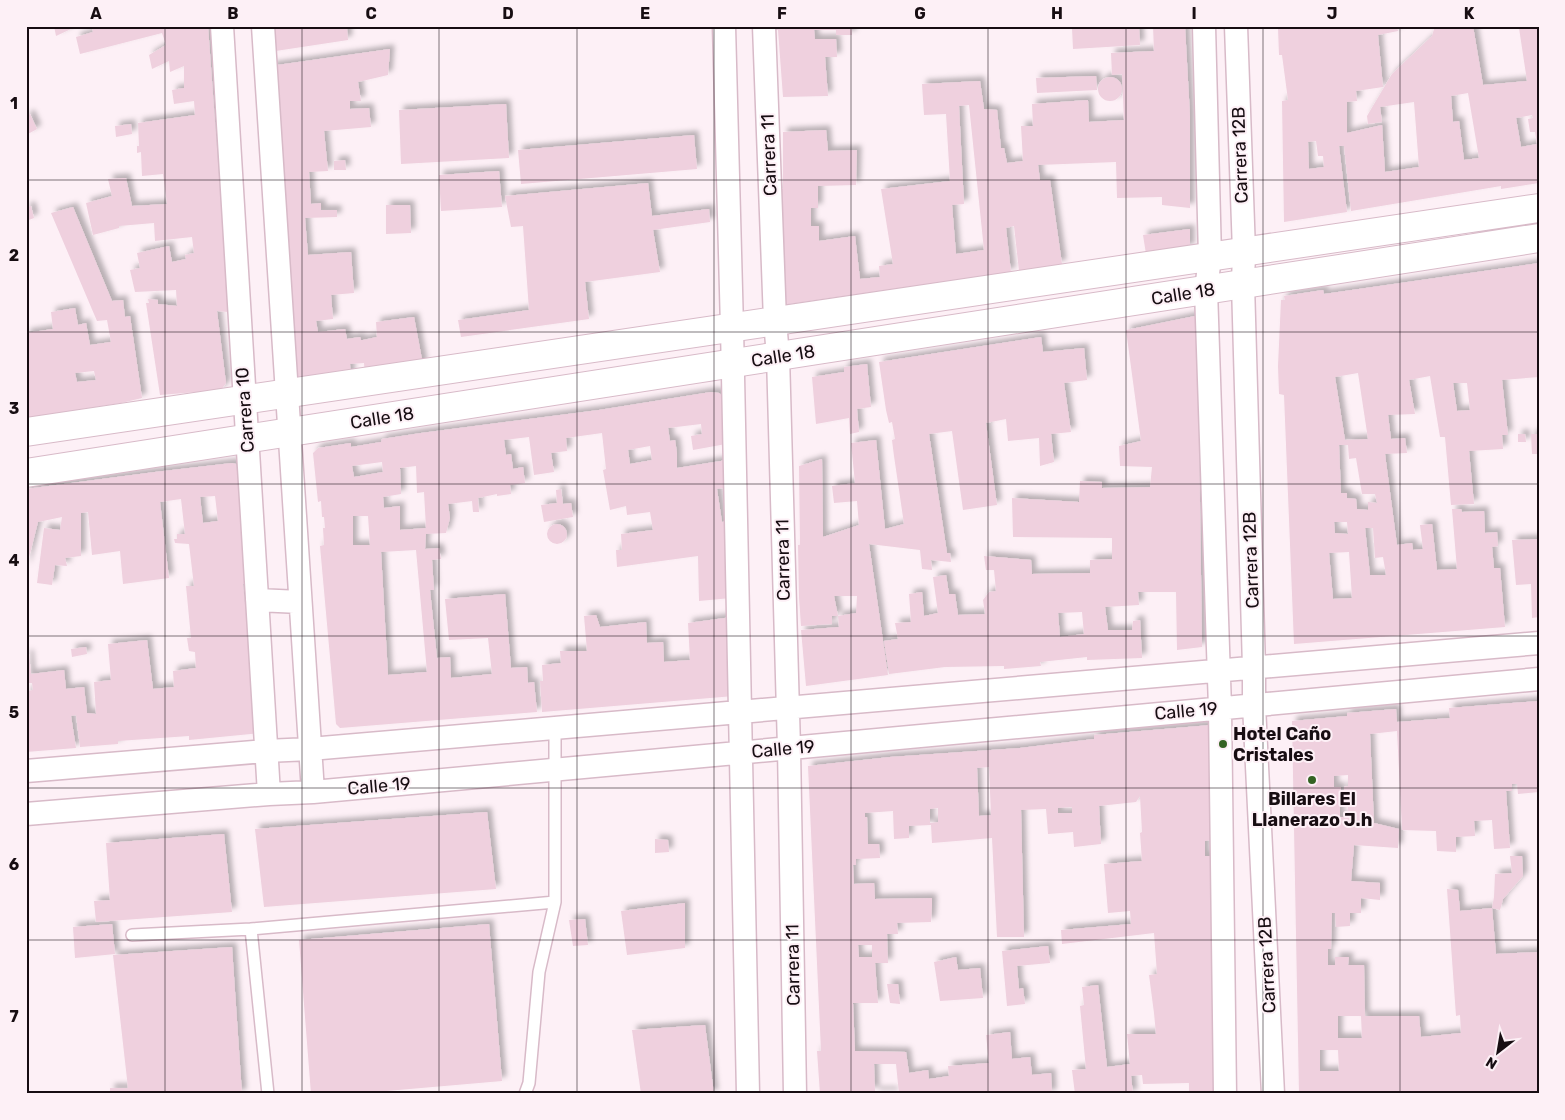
<svg xmlns="http://www.w3.org/2000/svg" width="1565" height="1120" font-family="Rubik,sans-serif">
<style>
.building{fill:#efd0de;fill-rule:evenodd;filter:url(#shadow)}
.lines{fill:none;stroke-linecap:round;stroke-linejoin:round}
.lane-casing{stroke:#d8bac8;stroke-width:14}
.street-casing{stroke:#d8bac8;stroke-width:25}
.secondary-casing{stroke:#d8bac8;stroke-width:30}
.lane{stroke:#fff;stroke-width:11}
.street{stroke:#fff;stroke-width:22}
.secondary{stroke:#fff;stroke-width:28}
.grid{fill:none;stroke:#170d12;stroke-width:1;stroke-opacity:0.55}
.poi-dot{fill:#346323;stroke:#fdf0f6;stroke-width:2}
.labels{text-anchor:middle;stroke-width:4;stroke-linejoin:round;paint-order:stroke}
.street-label{font-size:18px;fill:#170d12;stroke:#fdf0f6}
.poi-label{font-size:18px;font-weight:bold;fill:#170d12;stroke:#fdf0f6;text-anchor:start}
.neatline{fill:none;stroke:#170d12;stroke-width:2}
.grid-label{font-size:16px;text-anchor:middle;font-weight:bold;fill:#170d12}
</style>
<defs>
<filter id="shadow"><feDropShadow dx="4.5" dy="-4.5" stdDeviation="2.5" flood-color="#0004"/></filter>
</defs>
<rect width="100%" height="100%" fill="#fdf0f6"/>
<path class="building" d="M54 26H73V28L56 36Z
M92 26H162L163 28 168 26H208L227 286 228 312 217 311 226 383 221 390 160 395 146 303H149L148 299 158 300V304L177 306 176 290 135 292 130 270 140 268 137 253 169 246 172 262 186 259 185 255 194 253 192 237 155 241 154 223 119 226V228L93 235 86 203 112 196 108 179 126 178 132 206 167 204 163 174 142 176 141 152 137 153V146H139L138 123 195 115 194 101 174 104 172 90 184 88V66L170 72 169 61 152 69 149 55 166 45 162 33 80 54 76 37 93 32Z
M268 26H354V27L347 28 348 40 269 52Z
M771 26H852V35H836V30H814L815 39H836L837 57H825L828 96 783 97 778 30H771Z
M1081 26H1139L1140 45 1073 49 1072 28H1081Z
M1153 26H1185L1190 116V208L1162 205V197L1117 198 1116 162 1038 165 1040 180H1050L1062 264 1019 271 1014 226 1006 228 1011 272 782 305 779 188 783 189V132L826 130 828 151 857 150 856 185 818 186V208H811V226H819V241L855 236 860 279 880 277 879 266 893 264 881 189 950 181 946 114 924 115 922 84 980 81 984 109 997 110 1001 148H1004L1007 163 1023 161 1021 126H1033L1032 104 1088 100 1089 122 1124 120 1122 74 1112 75 1111 53 1154 51ZM969 105 984 250 956 254 952 205 964 204 959 106Z
M1274 26H1397L1398 31 1378 35 1383 87 1356 91 1357 101 1347 102V133L1382 125 1385 172 1419 167 1414 102 1380 107 1382 122 1368 124 1367 116 1392 74 1432 36 1435 26H1473L1483 85 1527 81 1519 28H1537L1539 40V183L1501 189V186L1351 211 1344 146H1339L1347 212 1284 222 1282 101 1288 100 1282 55H1279L1278 28 1274 29ZM1468 93 1479 158 1464 160 1459 121 1453 122 1451 96ZM1532 115 1533 118 1528 119 1530 132H1535L1537 144 1521 147 1516 118ZM1316 141 1318 156H1323L1324 167 1309 169 1308 142Z
M390 49 388 75 358 82 361 101H350V109L369 108 371 127 324 131 328 171 309 172 311 204 321 203V210H337V217L305 218 308 255 351 252 354 293 331 295 333 319 316 321 318 332 345 329 347 339 360 337 361 340H363L377 337 376 322 414 317 424 370 365 379 364 363 350 364 351 380 299 389 270 66Z
M1096 76 1097 90 1037 93 1036 78Z
M1098 89a12 12 0 1 1 24 0a12 12 0 1 1-24 0Z
M506 104 509 158 401 164 399 110Z
M30 114 37 129 26 135V116Z
M131 124 132 134 116 137 115 126Z
M694 135 697 169 521 184 518 150Z
M345 160 346 170H334V161Z
M499 171 502 207 441 211 439 175Z
M648 183 652 216 709 209 710 222 653 230 660 272 585 282 589 319 461 337 458 320 529 310 523 226 511 227 505 196Z
M386 205H410L411 233 386 234Z
M31 206 34 218 26 221V207Z
M73 207 112 301 123 300 125 317 130 316 142 398 121 403 26 418V333L53 329 51 312 75 308 78 325 86 323 90 345 111 342 107 320 97 321 51 213ZM94 371 96 380 77 382 75 373Z
M1190 229V248L1146 254 1143 235Z
M1539 263V377L1502 380 1508 435H1502L1503 449 1469 451 1474 504 1451 505 1445 437H1440L1430 376 1409 380 1415 414 1388 415 1391 439 1405 438 1407 453 1385 454 1397 545 1412 543 1413 550 1423 549 1420 525 1432 524 1437 570 1457 569 1452 509H1461L1462 512 1484 511 1485 533 1497 532 1498 546 1492 547 1494 568H1500L1505 627 1294 644 1284 395 1279 394 1278 366 1281 300H1285L1284 296 1323 290 1324 294ZM1358 373 1368 439 1345 440 1335 377ZM1453 383H1467L1470 410 1457 411ZM1339 445H1348L1349 459 1356 458 1362 494H1375L1377 503 1368 502V510L1357 509 1356 499 1347 498V493H1341ZM1334 522H1347L1348 534 1335 533ZM1365 528H1373L1375 558 1383 557 1386 575H1370ZM1349 552 1352 598 1333 599 1329 553Z
M1200 315 1199 428 1202 647 1177 650 1176 592H1138L1139 605 1105 607 1108 630H1132L1133 621 1140 620 1142 658 1087 660V657L1040 662 1041 666 1004 669V666L945 667 889 674 884 641 898 639 895 623 911 622 909 594 922 592 924 616 938 613 933 577 946 575 949 594H955L958 615 985 614 983 600 989 592 996 591 994 570H986L984 556 1031 560 1032 574 1090 573V560L1112 559V538L1013 537 1012 498 1079 502 1080 481 1102 482V488L1150 487 1152 467 1120 466 1119 446 1141 441 1126 330ZM1082 612 1084 634 1060 637 1058 613Z
M1041 337 1043 352 1084 348 1087 380 1064 383 1071 432 1051 434 1054 462 1040 466 1039 438 1008 441 1006 419 986 423 997 505 963 510 952 431 929 434 947 553H950L951 562 931 560 932 570 922 569 920 550 869 544 888 675 806 686 801 630 839 627 838 616H832V624L801 626 799 597 798 545H800L799 466 822 459 823 537 859 525 857 501 834 503 832 486 855 483 851 443 876 440 885 529 904 524 894 456 892 440 895 439 892 422 889 423 886 410 879 362ZM834 596H857L856 613 838 616Z
M867 364 871 407 857 409 859 432 850 434 849 418 816 424 812 377 844 372V367Z
M711 392 719 393 725 398 726 444 693 450 691 436 702 434 701 424 668 428 670 441 675 440 677 453V468L727 460 728 487 717 489 722 522 729 521 731 598 699 601 698 556 617 567 616 550H622L621 534 653 530 650 512 627 515 626 506 610 510 603 470 606 469 602 433 566 438 567 451 551 453 554 472 534 475 529 437 504 440 506 455 511 454 513 469 523 467 525 483 510 485 511 494 497 496V494L478 498 479 512H473L472 501 448 504 450 518 446 533 426 534 425 549 439 548 441 559 432 560 434 590H430L437 658 450 657 451 678 492 674 488 638 449 640 445 599 505 594 511 668 527 667 528 683 534 682 537 712 340 728 336 724 320 546 324 545 323 528H325L324 517H322L321 501 318 502 313 453 318 448 351 443V447L381 442 382 439 421 433 599 410ZM650 446 652 460 630 464 628 450ZM382 462 383 472 354 477 352 466ZM416 466 417 493 424 492 426 528 400 530V506L384 508 383 497 401 494 400 468ZM353 516H368L370 545H353ZM416 550 427 672 388 675 381 552Z
M1518 434H1525L1526 442H1518Z
M1531 434H1539V454H1532Z
M232 463 236 464 246 538 254 584H243L248 635 262 733 189 740V736L118 741V744L80 747 76 715 71 716 76 748 26 752V703H28L27 691 33 690 32 683H26V654H29L31 674 64 670 66 689 84 687 87 713 96 714 94 682 111 680 108 644 147 640 153 689 174 687 173 671 196 668 195 652 189 651 187 638H191L186 586H194L189 544 175 543 174 539H177V534H185L181 499 160 502 169 578 123 584 120 551 92 555 88 512 81 513V556L65 558 67 566 55 565 52 585 37 583 44 528 60 530 62 517 38 522 26 569V489L155 472ZM215 496 218 521 203 523 200 497Z
M561 489 563 504 571 503 573 517 544 522 541 505 557 503 556 490Z
M547 534a10 10 0 1 1 20 0a10 10 0 1 1-20 0Z
M1539 539V617L1532 618 1531 584 1516 585 1512 540Z
M596 615 600 627 646 622 647 643 663 642 664 662 690 660 688 623 732 617 734 696 542 712 540 681H543L542 665 561 663 560 651H587L584 616Z
M86 647 87 654 72 657 71 649Z
M1539 701V792L1518 794 1517 784H1512V791H1506L1510 848 1494 849 1492 820 1474 821 1475 836 1456 837V852L1437 851 1436 831 1402 830 1397 731 1370 734 1374 823 1399 829 1398 848 1354 845 1351 881 1380 883V900L1361 898V913H1350V926L1336 927 1335 913H1332L1331 949H1328V965H1335V957H1349L1348 965H1364L1365 1016H1419L1421 1037 1461 1033 1460 1015 1456 1016 1447 889 1458 890 1460 911 1492 908 1494 897 1495 874 1512 873 1510 856H1522L1523 876 1503 899 1500 910 1492 908 1496 954 1539 952V1094H1510V1091L1468 1094H1299L1292 721 1347 716V713L1396 709 1397 722 1450 718 1449 708ZM1348 775V786L1344 787V803H1340L1341 787H1334V776ZM1340 807H1348V817H1340ZM1338 1016H1361L1362 1038H1338ZM1320 1050H1338L1339 1071H1320Z
M1211 725 1212 775H1209L1210 840 1205 841V856H1211L1217 1094H1189V1083L1143 1084 1142 1075 1131 1076 1133 1094H1075L1072 1070 1086 1069 1080 1006 1084 1005 1082 987 1098 985 1107 1067 1130 1064 1127 1034H1156L1154 1013 1149 975 1157 974 1154 933 1062 944 1061 930 1131 924 1130 911 1108 913 1104 864 1142 861 1140 833 1142 832 1140 796 1136 802 1099 806 1101 844 1074 847 1073 832 1048 834 1046 809 1021 810 1024 937H997L992 838 932 843 931 825 909 826V838L894 839 893 811 865 813V817H867L868 844H879L880 858 856 859V865H853L854 884 874 883 875 899 932 898V907L931 922 897 923 898 934H887L888 963H875L878 1003H853L855 1051 906 1052 909 1073 928 1070 929 1079 949 1076 948 1066 989 1063 986 1035 1010 1032 1012 1059 1030 1057 1032 1075 1051 1073 1052 1094H899L896 1064H874L875 1091H846L847 1094H820L817 1051H821L808 766 890 757 1020 748 1094 739V735ZM989 767 991 815 979 816 977 768ZM1072 807V813H1058V808ZM938 808V822L930 823V809ZM858 945H872V957H859Z
M487 812 496 889 264 907 255 829Z
M224 834 232 912 96 922 94 901 110 900 106 843Z
M655 839 668 840 669 852 655 853Z
M685 903V948L627 955 621 911Z
M585 919 588 945 573 946 569 920Z
M112 924 115 954 75 958 73 927Z
M489 924 502 1081 352 1094H311L299 940Z
M1048 946 1050 963 1017 966 1019 989 1023 988 1025 1004 1007 1006 1002 951Z
M232 947 242 1094H110V1088H128L113 955Z
M956 957 958 970 980 968 983 998 940 1001 934 962Z
M887 984H898L900 1004 890 1003Z
M705 1025 714 1094H641L632 1030Z
M875 1091H893L894 1094H875Z"/>
<g class="lines">
<defs>
<path id="lane" d="M132 935 251 929
M268 1094 251 929 555 902
M525 1094 529 1083 539 972 555 902V728"/>
<path id="street" d="M222 26 269 794
M263 26 313 792
M724 26 732 328 748 1094
M764 26 775 321 778 356 789 748 795 1094
M1204 26 1210 257 1206 290 1220 708 1225 1094
M1236 26 1244 252 1243 284 1254 668V705L1273 1094
M257 600 300 602
M26 771 266 751 310 749 1539 643
M26 814 269 794 313 792 1539 679"/>
<path id="secondary" d="M26 432 1539 208
M26 473 1539 238"/>
</defs>
<use href="#lane" class="lane-casing"/>
<use href="#street" class="street-casing"/>
<use href="#secondary" class="secondary-casing"/>
<use href="#lane" class="lane"/>
<use href="#street" class="street"/>
<use href="#secondary" class="secondary"/>
</g>
<path class="grid" d="M165 26V1094M302 26V1094M439 26V1094M577 26V1094M714 26V1094M851 26V1094M988 26V1094M1126 26V1094M1263 26V1094M1400 26V1094M26 180H1539M26 332H1539M26 484H1539M26 636H1539M26 788H1539M26 940H1539"/>
<g class="poi-dot">
<circle cx="1223" cy="744" r="5"/>
<circle cx="1312" cy="780" r="5"/>
</g>
<g class="labels">
<g class="street-label">
<text transform="translate(769 155) rotate(-92)" y="6">Carrera 11</text>
<text transform="translate(1240 155) rotate(-92)" y="6">Carrera 12B</text>
<text transform="translate(1183 294) rotate(-9)" y="6">Calle 18</text>
<text transform="translate(783 356) rotate(-9)" y="6">Calle 18</text>
<text transform="translate(245 410) rotate(-94)" y="6">Carrera 10</text>
<text transform="translate(382 418) rotate(-9)" y="6">Calle 18</text>
<text transform="translate(783 560) rotate(-91)" y="6">Carrera 11</text>
<text transform="translate(1251 560) rotate(-92)" y="6">Carrera 12B</text>
<text transform="translate(1186 711) rotate(-5)" y="6">Calle 19</text>
<text transform="translate(783 749) rotate(-5)" y="6">Calle 19</text>
<text transform="translate(379 786) rotate(-5)" y="6">Calle 19</text>
<text transform="translate(793 965) rotate(-91)" y="6">Carrera 11</text>
<text transform="translate(1267 965) rotate(-93)" y="6">Carrera 12B</text>
</g>
<g class="poi-label">
<text x="1233" y="740">Hotel Caño<tspan x="1233" dy="21">Cristales</tspan></text>
<text x="1312" y="805" text-anchor="middle">Billares El<tspan x="1312" dy="21">Llanerazo J.h</tspan></text>
</g>
</g>
<rect width="1565" height="1120" fill="none" stroke="#fdf0f6" stroke-width="55"/>
<g transform="translate(1498 1052) rotate(211)" stroke="#fdf0f6" stroke-width="4" paint-order="stroke">
<path d="M0-4L9 19L0 12L-9 19Z" fill="#170d12"/>
<text y="-8" font-size="14" font-weight="bold" text-anchor="middle" fill="#170d12">N</text>
</g>
<rect x="28" y="28" width="1510" height="1064" class="neatline"/>
<g class="grid-label">
<text x="96" y="19">A</text>
<text x="233" y="19">B</text>
<text x="371" y="19">C</text>
<text x="508" y="19">D</text>
<text x="645" y="19">E</text>
<text x="782" y="19">F</text>
<text x="920" y="19">G</text>
<text x="1057" y="19">H</text>
<text x="1194" y="19">I</text>
<text x="1332" y="19">J</text>
<text x="1469" y="19">K</text>
<text x="14" y="109">1</text>
<text x="14" y="261">2</text>
<text x="14" y="414">3</text>
<text x="14" y="566">4</text>
<text x="14" y="718">5</text>
<text x="14" y="870">6</text>
<text x="14" y="1022">7</text>
</g>
</svg>
